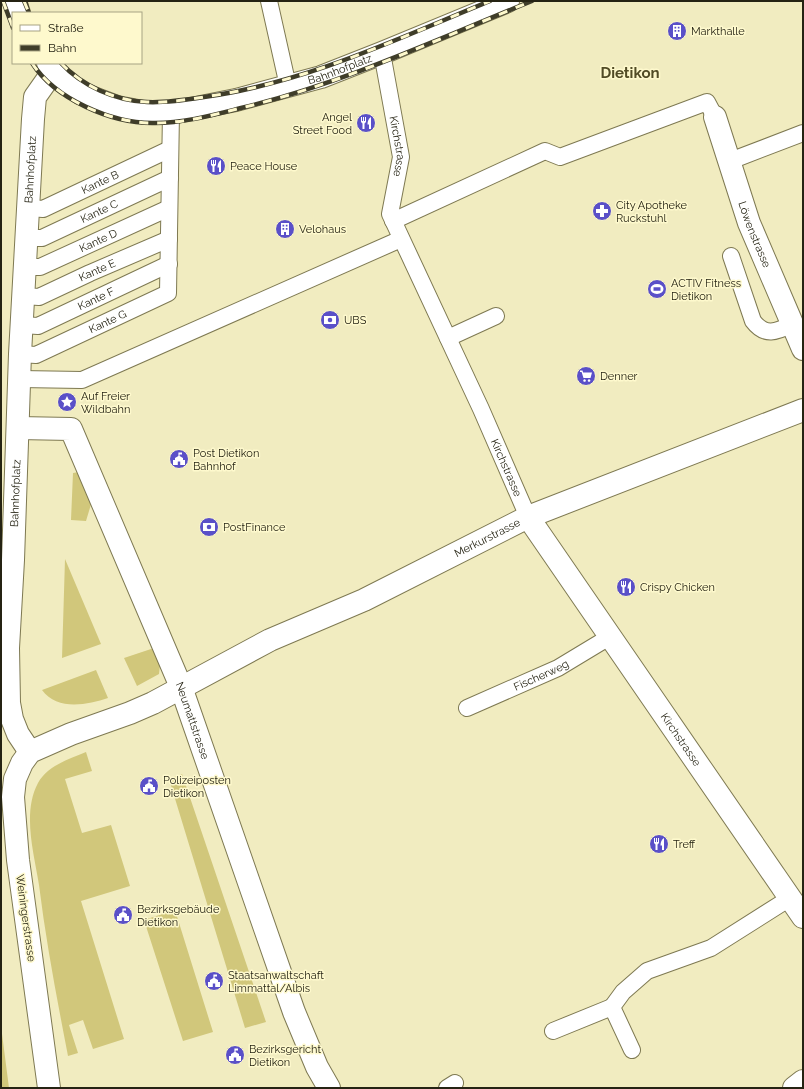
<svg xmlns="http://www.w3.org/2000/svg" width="804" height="1089" font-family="Raleway,sans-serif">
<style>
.grass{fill:#d1c77b}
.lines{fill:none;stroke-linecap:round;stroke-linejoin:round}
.service-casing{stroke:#7e7952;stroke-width:18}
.minor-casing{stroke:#7e7952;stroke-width:24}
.tertiary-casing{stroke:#7e7952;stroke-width:24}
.service{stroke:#fff;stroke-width:16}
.minor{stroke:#fff;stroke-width:22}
.tertiary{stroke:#fff;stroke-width:22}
.tram{stroke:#3f3d29;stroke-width:1}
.rail-casing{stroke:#3f3d29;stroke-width:4.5}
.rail{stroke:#fef9cd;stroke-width:3;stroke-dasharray:9;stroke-linecap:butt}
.labels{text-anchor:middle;stroke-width:3;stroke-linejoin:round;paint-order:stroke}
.poi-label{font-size:11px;fill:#252313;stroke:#fef9cd;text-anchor:start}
.street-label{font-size:11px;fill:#252313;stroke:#fef9cd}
.district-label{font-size:15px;font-weight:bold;fill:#524c26;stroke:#fef9cd}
</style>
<rect width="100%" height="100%" fill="#f1ecc0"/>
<path class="grass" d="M79 472 92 501 86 521 71 520 73 473Z
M65 559 101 644 62 658Z
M154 648 160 665 159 674 137 686 124 658Z
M96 670 108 698C87 705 57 711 42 690Z
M86 752 92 771 65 779 82 833 111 825 130 886 81 901 124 1039 93 1049 83 1020 69 1025 78 1053 68 1056C57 999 46 942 39 885 34 853 22 813 38 783 47 766 69 759 86 752Z
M182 774 266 1022 245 1028 169 779Z
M175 910 213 1032 183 1041 144 920Z
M1 1026 9 1088H1Z"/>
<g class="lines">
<defs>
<g id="service">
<path d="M269 1 288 86"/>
<path id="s1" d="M382 53 401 157 390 214 481 409 528 517"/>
<path d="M730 161 803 133"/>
<path id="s2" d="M29 208 43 209 170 149"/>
<path d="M393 221 545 151 560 157 707 102 715 117"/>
<path id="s3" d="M27 238H42L170 178"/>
<path d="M731 256 753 321C765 337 776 332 793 324"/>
<path id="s4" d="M26 267H40L169 208"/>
<path id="s5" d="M24 296 39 297 90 273 169 239"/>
<path id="s6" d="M22 325 38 326 169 264"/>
<path d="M448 338 496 316"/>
<path id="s7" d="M20 354 36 355 168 293 171 113"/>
<path d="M20 379 82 380 401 239"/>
<path id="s8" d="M467 708 558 668 611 636"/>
<path d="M553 1031 612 1007"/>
<path d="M632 1050 612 1007 623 992 647 971 711 948 790 898"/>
<path d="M447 1088 455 1083"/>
</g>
<g id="minor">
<path d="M15 1 19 13"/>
<path id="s9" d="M48 63 55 73 80 93 117 107 143 112 171 113 236 100 321 77 382 53 508 1"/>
<path id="s10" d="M715 117 749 223 803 349"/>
<path id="s11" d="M18 428 71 429 181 687 294 1012 317 1067 329 1088"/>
<path id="s12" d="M528 517 803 917"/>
<path id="s13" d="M30 752 18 734 12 719 9 703 8 648 13 560 20 354 33 119 35 97 47 80 55 73"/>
<path d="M794 1088 803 1081"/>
</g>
<g id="tertiary">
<path id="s14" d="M49 1088 18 860 13 797 15 779 22 763 30 752 71 734 130 713 153 703 270 640 364 600 528 517 803 410"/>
</g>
</defs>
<use href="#service" class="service-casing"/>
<use href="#minor" class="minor-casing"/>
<use href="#tertiary" class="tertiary-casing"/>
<use href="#service" class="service"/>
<use href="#minor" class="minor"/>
<use href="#tertiary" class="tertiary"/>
<path class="tram" d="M4 1 9 19
M27 1 30 13"/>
<defs>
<path id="rail" d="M3 1 13 28
M24 1 29 13
M32 63C55 99 112 124 155 123 184 123 213 115 241 108 341 84 436 40 532 1
M61 63C82 86 116 101 147 102 166 103 185 100 204 97 305 83 397 39 490 1"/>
</defs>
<use href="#rail" class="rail-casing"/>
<use href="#rail" class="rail"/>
</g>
<defs>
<symbol id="building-disc" viewBox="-11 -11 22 22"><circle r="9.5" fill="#5a50c8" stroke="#fef9cd"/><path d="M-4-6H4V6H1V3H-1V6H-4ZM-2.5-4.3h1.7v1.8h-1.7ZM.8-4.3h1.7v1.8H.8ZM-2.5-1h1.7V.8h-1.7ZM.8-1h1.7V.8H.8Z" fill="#fff"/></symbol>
<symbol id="restaurant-disc" viewBox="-11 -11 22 22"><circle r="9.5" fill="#5a50c8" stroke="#fef9cd"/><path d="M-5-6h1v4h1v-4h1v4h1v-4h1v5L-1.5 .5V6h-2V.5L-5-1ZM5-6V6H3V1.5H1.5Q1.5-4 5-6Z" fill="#fff"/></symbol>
<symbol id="pharmacy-disc" viewBox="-11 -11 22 22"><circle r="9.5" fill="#5a50c8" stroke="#fef9cd"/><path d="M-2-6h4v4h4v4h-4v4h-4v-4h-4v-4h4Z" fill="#fff"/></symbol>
<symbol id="stadium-disc" viewBox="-11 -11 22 22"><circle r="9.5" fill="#5a50c8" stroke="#fef9cd"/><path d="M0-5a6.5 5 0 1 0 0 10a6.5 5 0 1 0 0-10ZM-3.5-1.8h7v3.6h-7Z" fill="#fff"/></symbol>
<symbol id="bank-disc" viewBox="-11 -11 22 22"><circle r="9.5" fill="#5a50c8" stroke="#fef9cd"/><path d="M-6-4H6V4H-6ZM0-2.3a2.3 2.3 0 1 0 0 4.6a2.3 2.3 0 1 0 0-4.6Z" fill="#fff"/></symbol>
<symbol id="supermarket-disc" viewBox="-11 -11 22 22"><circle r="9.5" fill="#5a50c8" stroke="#fef9cd"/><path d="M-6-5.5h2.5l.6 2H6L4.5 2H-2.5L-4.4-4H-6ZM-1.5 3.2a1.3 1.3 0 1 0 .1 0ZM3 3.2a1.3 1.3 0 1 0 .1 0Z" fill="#fff"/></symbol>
<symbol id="sight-disc" viewBox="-11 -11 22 22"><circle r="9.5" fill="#5a50c8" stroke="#fef9cd"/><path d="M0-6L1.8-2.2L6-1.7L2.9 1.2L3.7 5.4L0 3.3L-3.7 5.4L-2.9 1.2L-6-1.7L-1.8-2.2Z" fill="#fff"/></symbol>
<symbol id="civic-disc" viewBox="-11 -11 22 22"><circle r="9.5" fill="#5a50c8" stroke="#fef9cd"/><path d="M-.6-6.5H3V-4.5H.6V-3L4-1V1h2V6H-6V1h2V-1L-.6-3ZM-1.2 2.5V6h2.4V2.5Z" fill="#fff"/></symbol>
</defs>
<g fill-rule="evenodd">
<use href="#building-disc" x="666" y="20" width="22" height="22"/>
<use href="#restaurant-disc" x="355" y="112" width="22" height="22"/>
<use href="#restaurant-disc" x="205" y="155" width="22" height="22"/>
<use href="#pharmacy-disc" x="591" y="200" width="22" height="22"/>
<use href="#building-disc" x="274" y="218" width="22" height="22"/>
<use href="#stadium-disc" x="646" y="278" width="22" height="22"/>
<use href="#bank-disc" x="319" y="309" width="22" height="22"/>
<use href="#supermarket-disc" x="575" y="365" width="22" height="22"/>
<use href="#sight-disc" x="56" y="391" width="22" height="22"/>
<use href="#civic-disc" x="168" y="448" width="22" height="22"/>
<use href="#bank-disc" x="198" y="516" width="22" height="22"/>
<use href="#restaurant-disc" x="615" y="576" width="22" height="22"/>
<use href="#civic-disc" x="138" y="775" width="22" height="22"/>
<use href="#restaurant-disc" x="648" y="833" width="22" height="22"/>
<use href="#civic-disc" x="112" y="904" width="22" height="22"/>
<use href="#civic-disc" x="203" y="970" width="22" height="22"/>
<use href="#civic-disc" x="224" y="1044" width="22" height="22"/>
</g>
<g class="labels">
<g class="poi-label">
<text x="691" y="35">Markthalle</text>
<text x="352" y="121" text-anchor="end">Angel<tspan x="352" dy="13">Street Food</tspan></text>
<text x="230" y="170">Peace House</text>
<text x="616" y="209">City Apotheke<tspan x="616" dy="13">Ruckstuhl</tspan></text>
<text x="299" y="233">Velohaus</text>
<text x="671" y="287">ACTIV Fitness<tspan x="671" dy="13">Dietikon</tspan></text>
<text x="344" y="324">UBS</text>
<text x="600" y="380">Denner</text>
<text x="81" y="400">Auf Freier<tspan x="81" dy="13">Wildbahn</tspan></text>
<text x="193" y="457">Post Dietikon<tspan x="193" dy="13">Bahnhof</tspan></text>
<text x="223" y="531">PostFinance</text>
<text x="640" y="591">Crispy Chicken</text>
<text x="163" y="784">Polizeiposten<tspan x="163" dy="13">Dietikon</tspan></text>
<text x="673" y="848">Treff</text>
<text x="137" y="913">Bezirksgebäude<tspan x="137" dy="13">Dietikon</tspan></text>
<text x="228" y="979">Staatsanwaltschaft<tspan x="228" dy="13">Limmattal/Albis</tspan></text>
<text x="249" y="1053">Bezirksgericht<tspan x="249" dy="13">Dietikon</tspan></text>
</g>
<g class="street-label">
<text dy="4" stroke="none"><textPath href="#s9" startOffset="313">Bahnhofplatz</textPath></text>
<text dy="4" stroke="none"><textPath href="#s1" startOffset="95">Kirchstrasse</textPath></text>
<text dy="4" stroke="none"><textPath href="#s13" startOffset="588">Bahnhofplatz</textPath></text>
<text dy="4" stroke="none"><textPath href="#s2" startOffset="77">Kante B</textPath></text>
<text dy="4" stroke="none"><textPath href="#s3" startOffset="78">Kante C</textPath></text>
<text dy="4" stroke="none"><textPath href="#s10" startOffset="124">Löwenstrasse</textPath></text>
<text dy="4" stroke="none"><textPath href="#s4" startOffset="78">Kante D</textPath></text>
<text dy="4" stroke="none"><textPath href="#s5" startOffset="79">Kante E</textPath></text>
<text dy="4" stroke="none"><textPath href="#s6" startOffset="80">Kante F</textPath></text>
<text dy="4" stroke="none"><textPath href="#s7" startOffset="95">Kante G</textPath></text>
<text dy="4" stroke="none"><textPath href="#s1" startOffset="443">Kirchstrasse</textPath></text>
<text dy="4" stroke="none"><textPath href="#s13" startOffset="264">Bahnhofplatz</textPath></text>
<text dy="4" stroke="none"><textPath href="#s14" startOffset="848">Merkurstrasse</textPath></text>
<text dy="4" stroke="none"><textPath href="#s8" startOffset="81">Fischerweg</textPath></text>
<text dy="4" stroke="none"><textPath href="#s11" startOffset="369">Neumattstrasse</textPath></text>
<text dy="4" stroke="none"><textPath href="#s12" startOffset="270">Kirchstrasse</textPath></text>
<text transform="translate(26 918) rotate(82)" y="4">Weiningerstrasse</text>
</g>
<g class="district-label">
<text x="630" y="78">Dietikon</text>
</g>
</g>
<rect width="804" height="1089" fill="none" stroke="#252313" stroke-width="4"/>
<rect x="12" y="12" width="130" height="52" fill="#fef9cd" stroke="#a7a383"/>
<rect x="20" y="25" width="20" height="6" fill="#ffffff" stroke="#a7a383"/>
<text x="48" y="32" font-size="12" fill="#252313">Straße</text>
<rect x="20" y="45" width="20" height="6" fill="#3f3d29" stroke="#a7a383"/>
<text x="48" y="52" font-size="12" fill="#252313">Bahn</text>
</svg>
